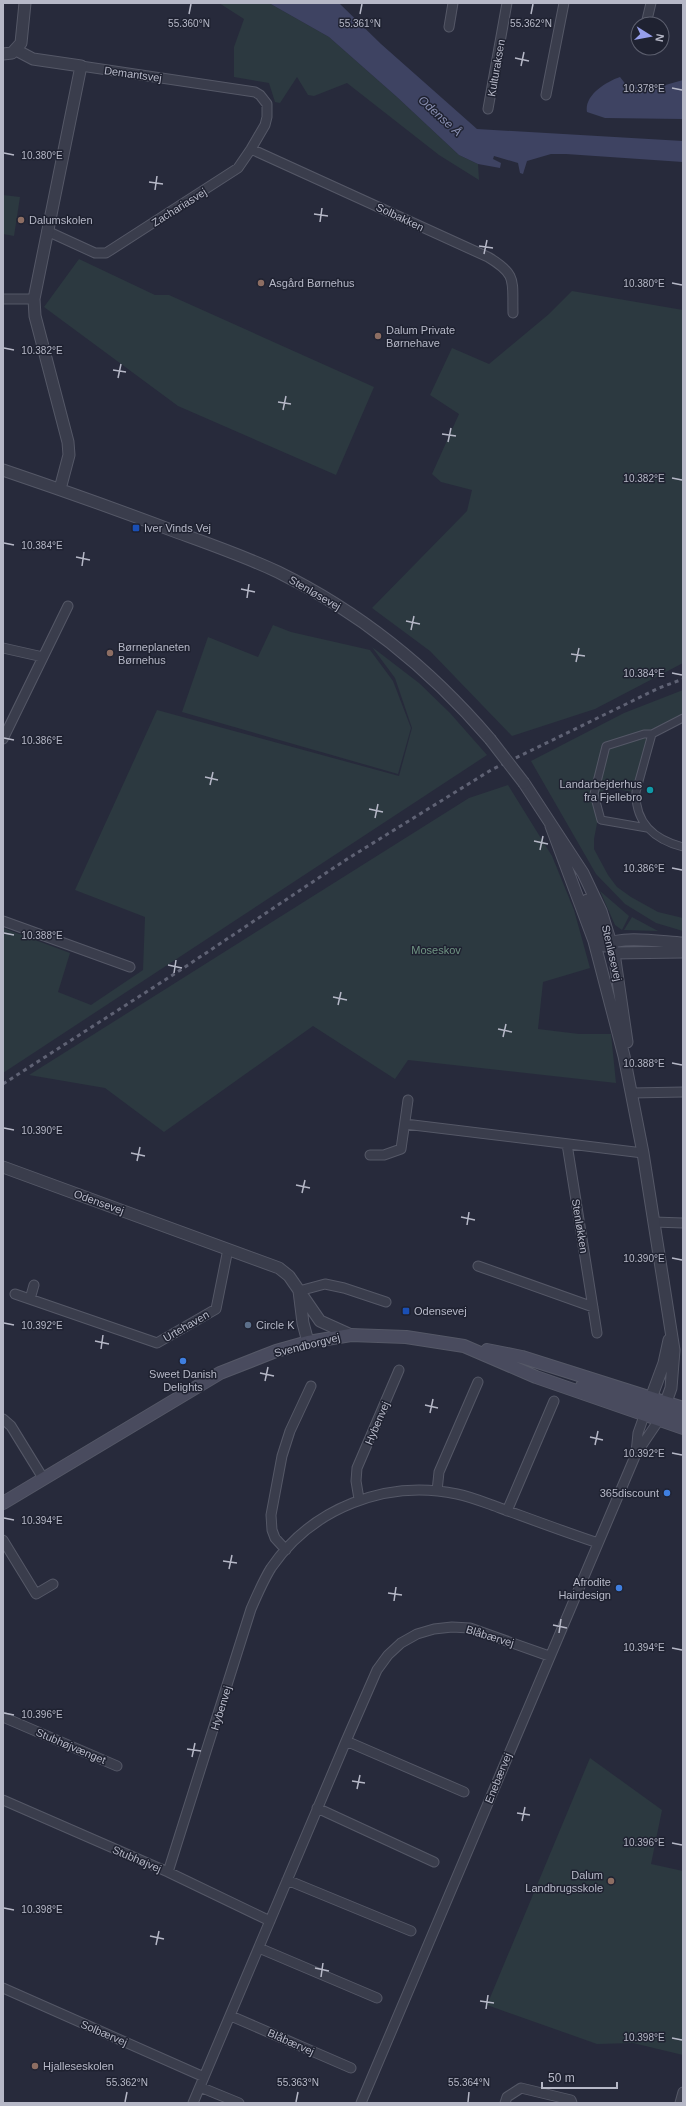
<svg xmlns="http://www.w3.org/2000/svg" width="686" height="2106" font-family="Arial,sans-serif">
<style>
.green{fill:#2c3940}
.water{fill:#3e4362}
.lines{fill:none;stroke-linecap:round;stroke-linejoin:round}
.pedestrian-casing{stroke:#555867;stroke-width:9}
.minor-casing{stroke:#555867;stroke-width:11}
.tertiary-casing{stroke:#555867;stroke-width:13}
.secondary-casing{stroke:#555867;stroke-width:14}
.pedestrian{stroke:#3a3d4c;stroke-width:7}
.minor{stroke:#3a3d4c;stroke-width:9}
.tertiary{stroke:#3a3d4c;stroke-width:11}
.secondary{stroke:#494b5e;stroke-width:12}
.rail{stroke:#5f6274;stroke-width:3;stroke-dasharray:4 4;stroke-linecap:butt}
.tertiary-bridge-casing{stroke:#555867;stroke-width:13;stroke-linecap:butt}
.tertiary-bridge{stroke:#3a3d4c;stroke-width:11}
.ticks{fill:none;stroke:#b6b8c7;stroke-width:1.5}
.education-dot{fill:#8d6e63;stroke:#1f2231;stroke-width:1.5}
.transit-dot{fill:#1a4fb4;stroke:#1f2231;stroke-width:1.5}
.culture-dot{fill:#0f9aa8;stroke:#1f2231;stroke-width:1.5}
.service-dot{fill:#5c6f8a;stroke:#1f2231;stroke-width:1.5}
.shop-dot{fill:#3f7fe0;stroke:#1f2231;stroke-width:1.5}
.labels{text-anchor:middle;stroke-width:3;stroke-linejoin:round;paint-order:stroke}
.street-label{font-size:11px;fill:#b6b8c7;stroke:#1f2231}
.poi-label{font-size:11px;fill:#b6b8c7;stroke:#1f2231;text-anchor:start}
.park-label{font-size:11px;fill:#709583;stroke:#1f2231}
.water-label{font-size:12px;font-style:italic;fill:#888eb0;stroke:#1f2231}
.ticks-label{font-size:10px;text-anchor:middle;fill:#b6b8c7;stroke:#1f2231;stroke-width:3;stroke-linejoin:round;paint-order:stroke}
</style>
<rect width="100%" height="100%" fill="#272a3b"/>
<path class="green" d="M219 3H269L329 37 397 97 459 155 478 164 479 180 439 155 347 83 314 96 308 95 297 77 280 103 275 102 269 83 234 77V47L244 19Z
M3 195 20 197 14 236 3 234Z
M79 259 155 295H169L374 387 336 475 178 406 44 307Z
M572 291 683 310V663L595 709 512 736 430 651 372 608 467 511 472 490 441 482 432 474 459 414 430 395 452 348 489 364 549 314Z
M273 625 291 632 370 650 393 681 411 728 398 774 182 712 208 637 258 657Z
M372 647 419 683 450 713 487 755 3 1073V928L70 953 58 992 91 1005 143 970 145 917 75 890 157 710 399 776 412 728 395 678Z
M683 690V715L650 731 633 792 604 787 594 839V849L608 875 617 887 631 897 658 912 683 918V931L656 923 625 904 596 874 531 761 624 713Z
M508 785 552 856 574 910 590 968 543 982 538 1029 579 1034H611L616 1083 408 1060 395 1079 313 1026 164 1132 105 1088 29 1075 469 798Z
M600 891 629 916 622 930 615 925Z
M632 917 658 931 624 930Z
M590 1758 662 1810 651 1864 683 1871V2055L633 2043 597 2044 487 2005Z"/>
<path class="water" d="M269 3H339L381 44 477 129 683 141V162L566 154H551L527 161 523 174 520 173 518 163 494 156 493 159 501 163 500 168 478 164 459 155 397 97 329 37Z
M620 77 627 86 633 84 643 87 655 88 683 80V119L605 118 587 112C584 96 605 82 620 77Z"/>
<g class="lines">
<defs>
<path id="pedestrian" d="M683 718 652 734 636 792C635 823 655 840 683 847
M647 828 601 820 594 794 606 746 644 734H652"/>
<path id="minor" d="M646 24 651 3
M449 27 453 3
M546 95 564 3
M488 109 507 3
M251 149 488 257C518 275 512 281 513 313
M47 231 95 253H106L238 168 251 149 265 125 267 117V104L260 95 255 92 81 66
M3 299H34
M3 648 43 657
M3 739 68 606
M3 921 130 967
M632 1093 683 1092
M405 1124 643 1153
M567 1144 597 1333
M370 1155H384L401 1149 408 1100
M654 1222 683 1223
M478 1266 593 1307
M299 1291 325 1284 344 1288 386 1302
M15 1294 157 1343 216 1309 228 1249
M30 1299 34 1285
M3 1419 11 1426 43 1478
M636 1453 638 1433 644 1416
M437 1491 439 1472 478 1382
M359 1499 356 1481 357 1468 399 1370
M507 1511 554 1401
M3 1540 36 1594 53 1584
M286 1550 275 1538 272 1530 271 1515 282 1456 290 1431 311 1386
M3 1717 117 1766
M346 1741 464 1792
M3 1800 168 1872 270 1921
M317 1808 434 1862
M168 1872 251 1609C257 1595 263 1581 271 1568 312 1508 386 1479 457 1494 472 1497 486 1503 500 1508 533 1520 565 1532 598 1543
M287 1880 411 1931
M259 1948 377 1998
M3 1988 204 2077
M231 2016 351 2068
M200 2087 239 2103
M193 2103 346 1741 377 1670 388 1655 401 1643 417 1634 434 1629 452 1627 470 1628 549 1656
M361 2103 636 1454 659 1420
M505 2103 507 2097 521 2088 571 2100 572 2103
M680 2103 683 2092"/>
<path id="tertiary" d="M16 50 33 59 81 66 34 299 35 316 68 442 69 455 60 489
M3 54 12 53 21 43 25 3
M3 470C62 490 121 511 179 533 212 545 246 557 278 572 360 612 431 670 490 739
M524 783 583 873 601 911 614 953 627 1042
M551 826 594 941 624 1056 643 1153 674 1350 671 1388 666 1402
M587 900 605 946
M605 945C623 935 662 942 683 943
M614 953 683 952
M3 1167 279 1268 289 1276 320 1321 351 1335
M299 1291 303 1323 308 1342
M651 1398 664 1363 669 1340"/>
<path id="secondary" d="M487 1350 522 1357 683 1408
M582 1386 647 1407 665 1403
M648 1414 662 1412 683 1419
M3 1503 220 1373 276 1351 308 1342 351 1335 406 1337 464 1346 536 1377 683 1428"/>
</defs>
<use href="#pedestrian" class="pedestrian-casing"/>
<use href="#minor" class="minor-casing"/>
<use href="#tertiary" class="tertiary-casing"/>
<use href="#secondary" class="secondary-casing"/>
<use href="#pedestrian" class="pedestrian"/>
<use href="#minor" class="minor"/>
<use href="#tertiary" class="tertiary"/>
<use href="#secondary" class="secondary"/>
<path class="rail" d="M3 1084 182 969 344 861 491 770 659 688 683 679"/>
<defs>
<path id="tertiary-bridge" d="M490 739 524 783"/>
</defs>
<use href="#tertiary-bridge" class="tertiary-bridge-casing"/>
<use href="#tertiary-bridge" class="tertiary-bridge"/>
</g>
<path class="ticks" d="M189 14 191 4M360 14 362 4M531 14 533 4M515 58 529 61M521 66 524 52M672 88 682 90M4 153 14 155M149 182 163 184M155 190 157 176M314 214 328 216M320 222 322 208M479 246 493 248M484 254 487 240M672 283 682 285M4 348 14 350M113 370 126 372M118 378 121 364M278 402 291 404M283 410 286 396M442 434 456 436M448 442 451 428M672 478 682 480M4 543 14 545M76 557 90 560M82 566 84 552M241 589 255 592M247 598 249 584M406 621 420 624M411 630 414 616M571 654 585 656M576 662 579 648M672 673 682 675M4 738 14 740M205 777 218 780M210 785 213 772M369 809 383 812M375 818 378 804M534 841 548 844M540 850 543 836M672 868 682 870M4 933 14 935M168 965 182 968M174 973 176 960M333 997 347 1000M338 1005 341 992M498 1029 512 1032M503 1037 506 1024M672 1063 682 1065M4 1128 14 1130M131 1153 145 1156M137 1161 140 1147M296 1185 310 1188M302 1193 305 1180M461 1217 475 1220M467 1225 469 1212M672 1258 682 1260M4 1323 14 1325M95 1341 109 1344M101 1349 103 1335M260 1373 274 1376M265 1381 268 1367M425 1405 438 1408M430 1413 433 1399M590 1437 603 1440M595 1445 598 1431M672 1453 682 1455M4 1518 14 1520M223 1561 237 1563M229 1569 232 1555M388 1593 402 1595M394 1601 396 1587M553 1625 567 1628M559 1633 561 1619M672 1648 682 1650M4 1713 14 1715M187 1749 201 1751M192 1757 195 1743M352 1781 365 1783M357 1789 360 1775M517 1813 530 1815M522 1821 525 1807M672 1843 682 1845M4 1908 14 1910M150 1936 164 1939M156 1945 159 1931M315 1968 329 1971M321 1977 323 1963M480 2001 494 2003M486 2009 488 1995M672 2038 682 2040M125 2102 127 2092M296 2102 298 2092M468 2102 469 2092"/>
<g class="education-dot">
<circle cx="21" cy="220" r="4"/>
<circle cx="261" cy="283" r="4"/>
<circle cx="378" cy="336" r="4"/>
<circle cx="110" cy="653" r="4"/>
<circle cx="611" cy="1881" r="4"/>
<circle cx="35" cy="2066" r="4"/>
</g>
<g class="transit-dot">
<rect x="132" y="524" width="8" height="8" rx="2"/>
<rect x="402" y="1307" width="8" height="8" rx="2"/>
</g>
<circle class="culture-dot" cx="650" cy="790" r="4"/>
<circle class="service-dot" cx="248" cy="1325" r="4"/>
<g class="shop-dot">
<circle cx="183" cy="1361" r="4"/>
<circle cx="667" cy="1493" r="4"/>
<circle cx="619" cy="1588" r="4"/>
</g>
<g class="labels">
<g class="street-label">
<text transform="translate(496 68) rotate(-80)" y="4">Kulturaksen</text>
<text transform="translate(133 74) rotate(8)" y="4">Demantsvej</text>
<text transform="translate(179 207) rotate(-32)" y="4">Zachariasvej</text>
<text transform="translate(400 217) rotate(25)" y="4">Solbakken</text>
<text transform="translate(315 593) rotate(30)" y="4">Stenløsevej</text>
<text transform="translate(612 953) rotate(77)" y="4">Stenløsevej</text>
<text transform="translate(99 1202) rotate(20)" y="4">Odensevej</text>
<text transform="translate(580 1226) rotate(81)" y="4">Stenløkken</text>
<text transform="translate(186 1326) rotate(-30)" y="4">Urtehaven</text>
<text transform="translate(307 1345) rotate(-14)" y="4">Svendborgvej</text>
<text transform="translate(377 1423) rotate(-67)" y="4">Hybenvej</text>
<text transform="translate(490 1636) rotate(17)" y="4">Blåbærvej</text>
<text transform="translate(221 1708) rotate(-73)" y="4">Hybenvej</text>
<text transform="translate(71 1746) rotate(23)" y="4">Stubhøjvænget</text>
<text transform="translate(498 1778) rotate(-68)" y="4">Enebærvej</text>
<text transform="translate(137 1859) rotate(23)" y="4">Stubhøjvej</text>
<text transform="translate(104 2033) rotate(23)" y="4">Solbærvej</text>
<text transform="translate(291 2042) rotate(24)" y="4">Blåbærvej</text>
</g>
<g class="poi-label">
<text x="29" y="224">Dalumskolen</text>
<text x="269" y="287">Asgård Børnehus</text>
<text x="386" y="334">Dalum Private<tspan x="386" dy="13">Børnehave</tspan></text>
<text x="144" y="532">Iver Vinds Vej</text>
<text x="118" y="651">Børneplaneten<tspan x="118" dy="13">Børnehus</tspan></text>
<text x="642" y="788" text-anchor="end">Landarbejderhus<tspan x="642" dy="13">fra Fjellebro</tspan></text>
<text x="414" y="1315">Odensevej</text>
<text x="256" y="1329">Circle K</text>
<text x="183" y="1378" text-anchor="middle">Sweet Danish<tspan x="183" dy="13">Delights</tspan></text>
<text x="659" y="1497" text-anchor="end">365discount</text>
<text x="611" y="1586" text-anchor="end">Afrodite<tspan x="611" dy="13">Hairdesign</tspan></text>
<text x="603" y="1879" text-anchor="end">Dalum<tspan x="603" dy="13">Landbrugsskole</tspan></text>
<text x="43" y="2070">Hjalleseskolen</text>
</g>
<g class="park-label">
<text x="436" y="954">Moseskov</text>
</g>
<g class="water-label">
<text transform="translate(440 116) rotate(42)" y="4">Odense Å</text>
</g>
</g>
<g class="ticks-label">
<text x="189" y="27">55.360°N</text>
<text x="360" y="27">55.361°N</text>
<text x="531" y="27">55.362°N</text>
<text x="644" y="92">10.378°E</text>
<text x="42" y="159">10.380°E</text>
<text x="644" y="287">10.380°E</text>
<text x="42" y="354">10.382°E</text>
<text x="644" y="482">10.382°E</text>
<text x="42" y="549">10.384°E</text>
<text x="644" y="677">10.384°E</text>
<text x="42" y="744">10.386°E</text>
<text x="644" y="872">10.386°E</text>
<text x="42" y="939">10.388°E</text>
<text x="644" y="1067">10.388°E</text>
<text x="42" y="1134">10.390°E</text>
<text x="644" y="1262">10.390°E</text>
<text x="42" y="1329">10.392°E</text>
<text x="644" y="1457">10.392°E</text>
<text x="42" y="1524">10.394°E</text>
<text x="644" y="1651">10.394°E</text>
<text x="42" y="1718">10.396°E</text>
<text x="644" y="1846">10.396°E</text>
<text x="42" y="1913">10.398°E</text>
<text x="644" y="2041">10.398°E</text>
<text x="127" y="2086">55.362°N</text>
<text x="298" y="2086">55.363°N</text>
<text x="469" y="2086">55.364°N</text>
</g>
<rect width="686" height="2106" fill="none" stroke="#b6b8c7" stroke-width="8"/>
<g transform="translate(650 36) rotate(101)"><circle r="19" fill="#1f2231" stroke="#5b5e6d"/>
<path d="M0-3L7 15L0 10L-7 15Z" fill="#969fec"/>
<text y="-6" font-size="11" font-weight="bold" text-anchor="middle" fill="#b6b8c7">N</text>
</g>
<path d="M542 2082v6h75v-6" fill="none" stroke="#b6b8c7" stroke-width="2"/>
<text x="548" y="2082" font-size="12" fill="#b6b8c7" stroke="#1f2231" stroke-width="3" paint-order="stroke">50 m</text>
</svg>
